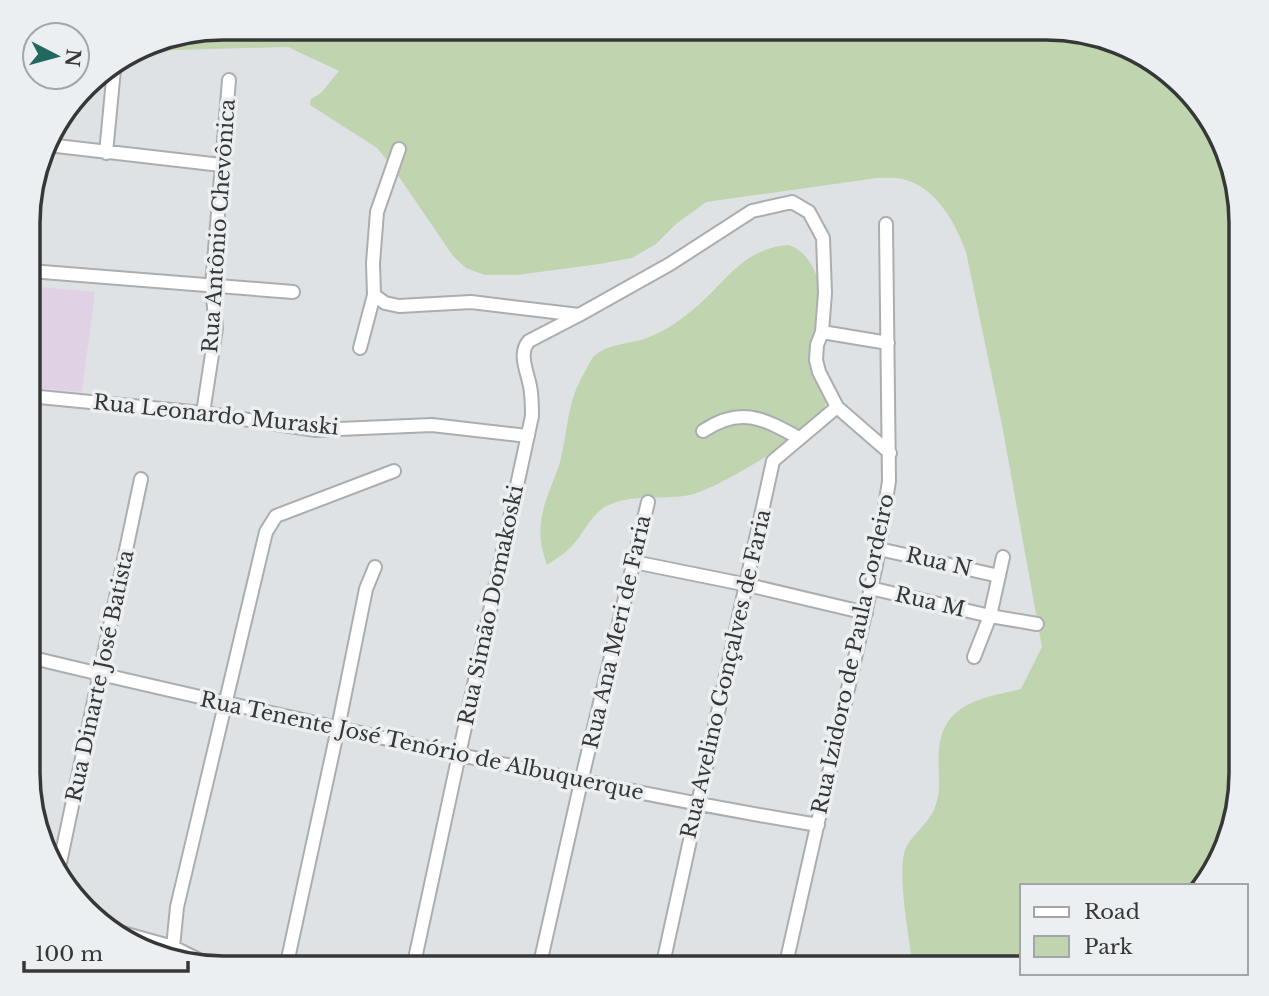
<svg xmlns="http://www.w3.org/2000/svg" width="1269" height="996" font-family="'Libre Baskerville',serif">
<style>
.education{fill:#e1d1e4}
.green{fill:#c0d4b0}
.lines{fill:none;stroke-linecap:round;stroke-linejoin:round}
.minor-casing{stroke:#abaeb1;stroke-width:16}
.minor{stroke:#fff;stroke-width:12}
.labels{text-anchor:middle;stroke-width:7;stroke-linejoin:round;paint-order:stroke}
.street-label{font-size:21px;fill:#363838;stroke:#eceff1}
.rim{fill:none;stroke:#363838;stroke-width:3.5}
</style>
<rect width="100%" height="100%" fill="#dee2e4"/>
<path class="education" d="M30 286 95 292 82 392 29 387Z"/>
<path class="green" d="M223 28H1058L1120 43 1175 77 1226 148 1241 223V786L1226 848 1202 886H1022V968H894L912 961C909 936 896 869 906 848 913 833 931 822 936 804 942 787 937 768 939 750 943 702 984 698 1021 689L1042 647 1002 425 966 252C956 224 937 189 906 180 898 177 886 178 877 178L706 202 676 224 656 244 632 258 599 264 517 275H485L466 268 453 256 391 165 377 148 310 105 311 99 321 93 339 71 288 47 138 51 160 39Z
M789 245C815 254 824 291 823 317 822 332 820 349 821 364 821 378 828 394 825 406 819 429 715 490 690 495 664 500 635 494 611 504 591 512 586 531 572 546 565 554 555 559 547 565 542 550 539 538 541 523 543 501 554 482 560 462 569 428 566 402 586 370 588 366 591 359 594 356 608 344 628 344 644 339 661 333 677 323 690 312 725 285 741 248 789 245Z"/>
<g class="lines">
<defs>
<path id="minor" d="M48 145 221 165
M106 153 114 69
M30 271 293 292
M374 295 385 303 399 306 471 302 579 315 670 264 752 211 792 202 809 212 823 238 825 293 822 332 817 345 816 360 819 372 837 407 890 453
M822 332 888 343
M360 348 374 295 373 263 377 212 399 149
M29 396 203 413 316 430 432 425 528 436
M203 413 216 328 212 286 229 80
M703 431C740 406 763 418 799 438
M879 549 999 576
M634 562 748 585 866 613
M870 588 990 616 1037 624
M29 657C165 690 301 720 438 750 565 778 690 804 818 825
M974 657 990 616 1003 557
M58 872 141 479
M112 930 173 947 215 968
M173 947 177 907 266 532 276 516 394 471
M286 968 338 728 366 589 375 567
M413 968 532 416C532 406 532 396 530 386 527 371 518 353 529 341L579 315
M539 968 581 782 648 502
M662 968 773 461 837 407
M785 968 876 565 889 481 886 224"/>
</defs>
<use href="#minor" class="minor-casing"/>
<use href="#minor" class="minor"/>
</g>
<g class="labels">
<g class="street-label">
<text transform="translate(219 226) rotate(-86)" y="7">Rua Antônio Chevônica</text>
<text transform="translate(216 415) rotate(6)" y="7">Rua Leonardo Muraski</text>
<text transform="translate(939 562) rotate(13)" y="7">Rua N</text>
<text transform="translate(930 602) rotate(13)" y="7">Rua M</text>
<text transform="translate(491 605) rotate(-78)" y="7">Rua Simão Domakoski</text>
<text transform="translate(617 632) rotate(-77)" y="7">Rua Ana Meri de Faria</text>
<text transform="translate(853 654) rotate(-78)" y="7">Rua Izidoro de Paula Cordeiro</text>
<text transform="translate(726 674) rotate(-77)" y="7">Rua Avelino Gonçalves de Faria</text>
<text transform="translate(100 676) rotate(-78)" y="7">Rua Dinarte José Batista</text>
<text transform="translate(422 746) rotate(12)" y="7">Rua Tenente José Tenório de Albuquerque</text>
</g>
</g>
<path d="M0 0H1269V996H0ZM223 40H1046A183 183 0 0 1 1229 223V773A183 183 0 0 1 1046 956H223A183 183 0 0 1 40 773V223A183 183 0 0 1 223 40Z" fill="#eceff1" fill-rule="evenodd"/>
<path class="rim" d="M223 40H1046A183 183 0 0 1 1229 223V773A183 183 0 0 1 1046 956H223A183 183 0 0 1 40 773V223A183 183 0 0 1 223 40Z"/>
<rect x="1020" y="884" width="228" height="91" fill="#eceff1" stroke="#a3a6a7" stroke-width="2"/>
<rect x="1034" y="907" width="35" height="10" fill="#ffffff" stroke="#a3a6a7" stroke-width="2"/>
<text x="1084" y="919" font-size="21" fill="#363838">Road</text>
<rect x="1034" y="936" width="35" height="21" fill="#c0d4b0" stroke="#a3a6a7" stroke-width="2"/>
<text x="1084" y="954" font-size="21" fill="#363838">Park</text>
<g transform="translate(56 56) rotate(96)"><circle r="33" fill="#eceff1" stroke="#a3a6a7" stroke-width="2"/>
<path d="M0-5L12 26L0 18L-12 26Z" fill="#216960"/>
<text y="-10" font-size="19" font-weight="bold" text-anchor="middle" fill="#363838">N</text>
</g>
<path d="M24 961v10h164v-10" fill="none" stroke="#363838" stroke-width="3.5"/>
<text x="35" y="961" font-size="21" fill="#363838" stroke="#eceff1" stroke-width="5" paint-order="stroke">100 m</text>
</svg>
